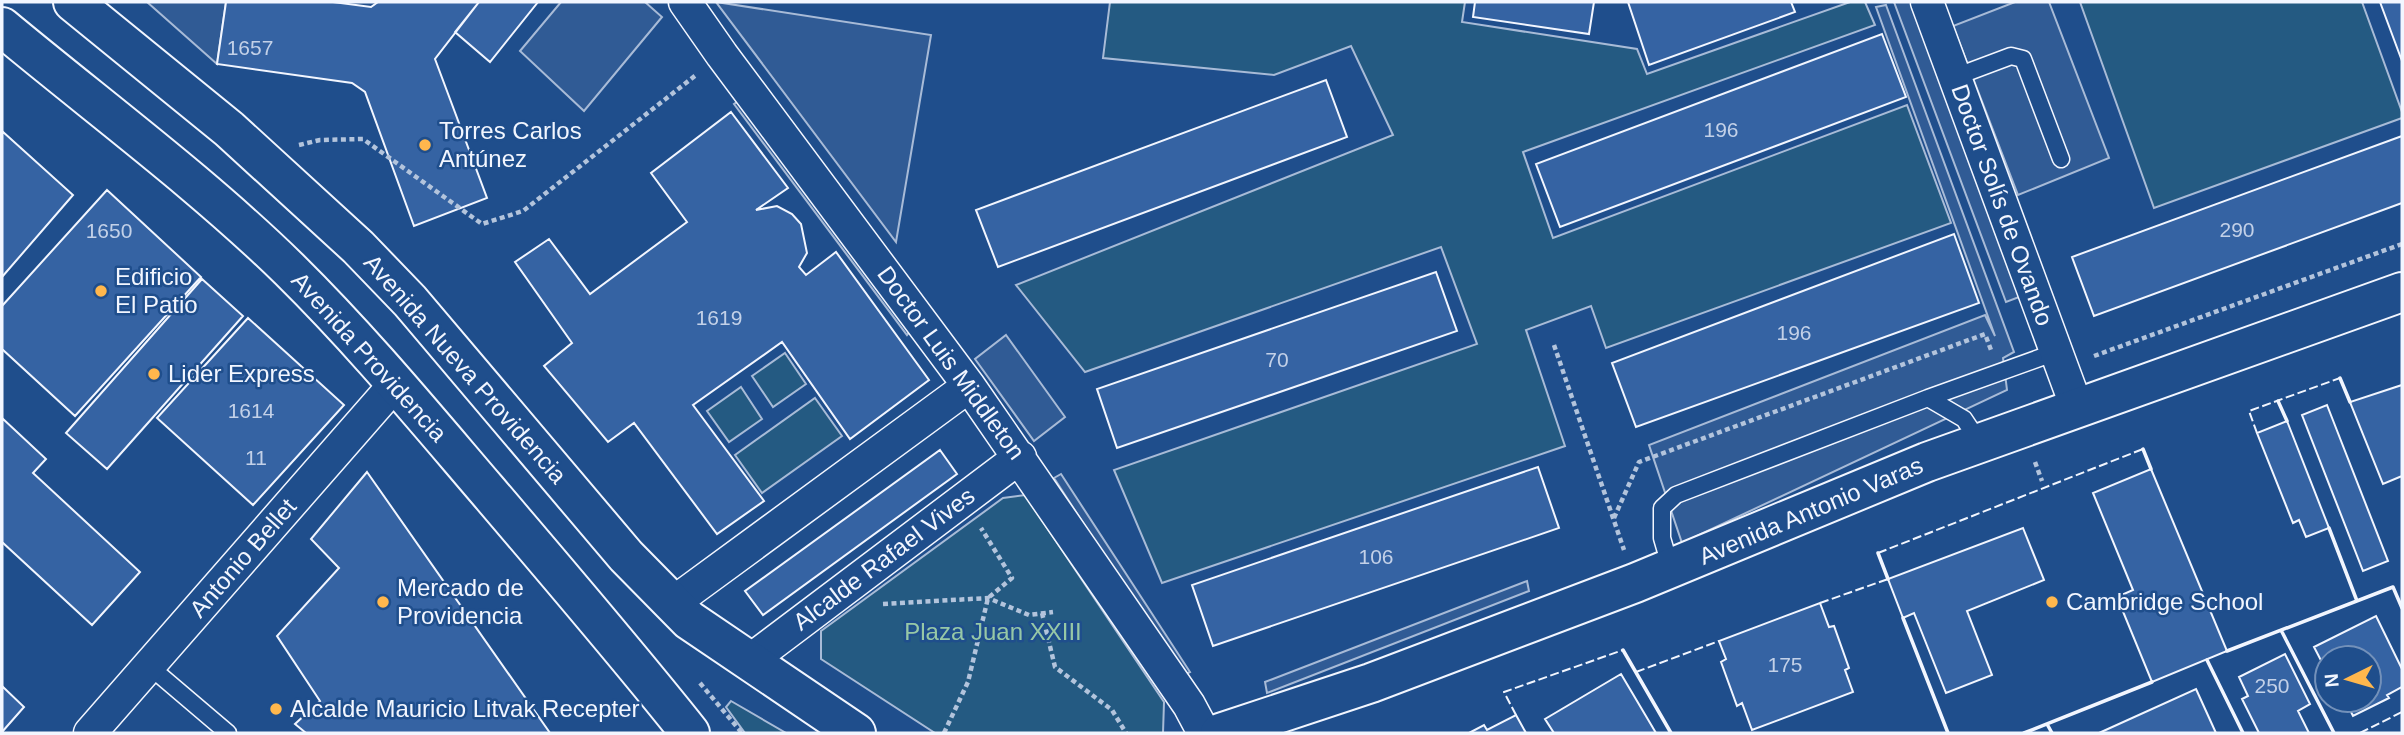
<svg xmlns="http://www.w3.org/2000/svg" width="2404" height="735" font-family="Arial,sans-serif">
<style>
.green{fill:#245a82;stroke:#a8bbd7;stroke-width:2}
.parking{fill:#305b95;stroke:#a8bbd7;stroke-width:2}
.building{fill:#3563a3;stroke:#f2f6ff;stroke-width:2}
.lines{fill:none;stroke-linecap:round;stroke-linejoin:round}
.lane-casing{stroke:#f2f6ff;stroke-width:19}
.street-casing{stroke:#f2f6ff;stroke-width:35}
.secondary-casing{stroke:#f2f6ff;stroke-width:42}
.primary-casing{stroke:#f2f6ff;stroke-width:42}
.path{stroke:#b3c4dc;stroke-width:4.5;stroke-dasharray:5 3.5;stroke-linecap:butt}
.lane{stroke:#1f4e8c;stroke-width:16}
.street{stroke:#1f4e8c;stroke-width:32}
.secondary{stroke:#1f4e8c;stroke-width:38}
.primary{stroke:#1f4e8c;stroke-width:38}
.fence{stroke:#f2f6ff;stroke-width:2;stroke-dasharray:9 3.5;stroke-linecap:butt}
.wall{stroke:#f2f6ff;stroke-width:3.5}
.poi-dot{fill:#ffb74d;stroke:#1f4e8c;stroke-width:2.5}
.labels{text-anchor:middle;stroke-width:5;stroke-linejoin:round;paint-order:stroke}
.number-label{font-size:21px;fill:#c3d1e8}
.poi-label{font-size:24px;fill:#f2f6ff;stroke:#1f4e8c;text-anchor:start}
.street-label{font-size:24px;fill:#f2f6ff;stroke:#1f4e8c}
.park-label{font-size:24px;fill:#97c8a6;stroke:#1f4e8c}
</style>
<rect width="100%" height="100%" fill="#1f4e8c"/>
<path class="green" d="M1110 2H1465L1462 22 1637 49 1647 74 1850 2H1865L1875 25 1523 152 1553 238 1907 105 1951 223 1606 348 1591 306 1526 330 1565 446 1162 583 1114 470 1477 344 1441 247 1085 372 1016 285 1393 135 1351 46 1274 75 1103 58Z
M2080 2H2362L2402 112V118L2154 208Z
M785 353 806 384 773 407 752 376Z
M741 387 762 419 729 442 707 411Z
M815 398 842 436 762 493 735 455Z
M1025 495 1164 702 1163 733H935L821 659V631L1003 498Z
M731 701 786 733H745L726 707Z"/>
<path class="parking" d="M147 2H226L217 64Z
M561 2H645L662 17 584 111 520 51Z
M716 2 931 35 896 242Z
M1894 2H1941L2048 286 2006 302Z
M2015 2H2049L2109 158 2018 195 1953 26Z
M1886 5 2014 352 2003 358 2007 390 1682 543 1649 445 1985 315 1995 336 1876 7Z
M750 93 920 319 907 335 734 104Z
M1006 335 1065 417 1034 441 975 359Z
M1061 474 1190 672 1182 676 1054 478Z
M1527 581 1529 591 1267 693 1265 682Z"/>
<path class="building" d="M226 2H333L371 7 378 2H479L435 59 487 198 414 226 365 92 352 83 217 64Z
M479 2H538L490 62 455 32Z
M1475 2H1594L1589 34 1473 17Z
M1628 2H1791L1795 12 1649 65Z
M2380 2H2402V61Z
M1882 34 1906 97 1560 227 1536 164Z
M1326 80 1347 137 998 267 976 210Z
M731 112 788 188 756 210 777 206 792 214 801 224 807 253 799 267 806 275 836 252 929 380 850 439 782 342 693 405 764 501 717 534 634 423 608 442 544 366 572 343 515 262 549 239 590 294 687 222 651 173Z
M2 131 73 195 2 277Z
M2402 136V203L2094 316 2072 257Z
M107 190 201 277 75 416 2 349V306Z
M1954 234 1979 303 1636 427 1612 363Z
M1436 272 1457 331 1117 448 1097 389Z
M202 279 243 316 107 469 66 433Z
M248 318 344 405 253 505 157 418Z
M2402 385V476L2383 484 2350 402Z
M2327 405 2388 561 2363 571 2302 415Z
M2 418 46 459 33 473 140 572 92 625 2 542Z
M2287 421 2329 528 2306 537 2299 520 2293 523 2257 433Z
M940 450 957 474 763 615 745 591Z
M1538 467 1559 528 1213 646 1192 585Z
M2151 469 2227 651 2152 682 2117 597 2133 590 2093 493Z
M367 472 550 733H306L295 724 320 701 277 636 339 568 311 539Z
M2023 528 2044 580 1967 611 1992 675 1946 693 1914 613 1903 618 1888 579Z
M1820 603 1829 627 1834 626 1849 668 1845 670 1853 692 1752 730 1742 703 1737 706 1721 662 1726 659 1719 641Z
M2376 616 2402 669V687L2387 695 2389 698 2353 716 2345 700H2369V658H2327V672L2314 647Z
M2285 654 2310 704 2298 711 2309 733H2259L2242 699 2248 696 2239 677Z
M1621 674 1656 733H1554L1545 719Z
M2 686 24 707 2 732Z
M2196 689 2216 733H2099Z
M1516 715 1526 733H1469L1484 725 1487 730Z"/>
<g class="lines">
<defs>
<path id="lane" d="M1955 77 2011 56 2023 59 2061 159
M1928 398 1964 419 1980 443
M1671 569 1662 538V508L1676 495 1928 398 2056 352
M148 665 228 733"/>
<path id="street" d="M685 2 722 55 969 386 1189 705 1204 733
M1927 2 2077 408
M673 603 969 386
M748 662 1020 457
M90 733 397 382"/>
<path id="secondary" d="M1220 733 1371 683 1635 583 1927 462 2402 292"/>
<path id="primary" d="M73 2 229 129 358 247 410 301 626 556 689 620 856 733
M2 27C98 107 200 182 289 269 360 339 422 414 487 490 555 570 624 650 690 733"/>
</defs>
<use href="#lane" class="lane-casing"/>
<use href="#street" class="street-casing"/>
<use href="#secondary" class="secondary-casing"/>
<use href="#primary" class="primary-casing"/>
<path class="path" d="M299 145 320 140 363 139 482 224 523 211 696 75
M1554 345 1624 550
M2094 356 2402 244
M2035 462 2042 481
M1614 518 1639 462 1985 334 1991 350
M883 604 988 598 1029 615 1053 612
M1042 613 1055 667 1112 710 1126 733
M700 683 742 733
M944 733 968 682 988 598 1012 578 981 528"/>
<use href="#lane" class="lane"/>
<use href="#street" class="street"/>
<use href="#secondary" class="secondary"/>
<use href="#primary" class="primary"/>
<path class="fence" d="M2257 433 2249 411 2340 378
M1878 553 2143 449
M1820 603 1888 579
M1636 672 1719 641
M1516 715 1504 692 1623 650
M2360 733 2402 712"/>
<path class="wall" d="M2340 378 2350 402
M2278 401 2287 421
M2143 449 2151 469
M2329 528 2357 601
M1878 553 1888 579
M1903 618 1948 733
M2281 630 2334 733
M1623 650 1671 733
M2227 651 2393 587 2402 608
M2207 660 2243 733
M2047 724 2052 733
M2024 733 2152 682"/>
</g>
<g class="poi-dot">
<circle cx="425" cy="145" r="7"/>
<circle cx="101" cy="291" r="7"/>
<circle cx="154" cy="374" r="7"/>
<circle cx="383" cy="602" r="7"/>
<circle cx="2052" cy="602" r="7"/>
<circle cx="276" cy="709" r="7"/>
</g>
<g class="labels">
<g class="number-label">
<text x="250" y="55">1657</text>
<text x="1721" y="137">196</text>
<text x="2237" y="237">290</text>
<text x="109" y="238">1650</text>
<text x="719" y="325">1619</text>
<text x="1794" y="340">196</text>
<text x="1277" y="367">70</text>
<text x="251" y="418">1614</text>
<text x="256" y="465">11</text>
<text x="1376" y="564">106</text>
<text x="1785" y="672">175</text>
<text x="2272" y="693">250</text>
</g>
<g class="poi-label">
<text x="439" y="139">Torres Carlos<tspan x="439" dy="28">Antúnez</tspan></text>
<text x="115" y="285">Edificio<tspan x="115" dy="28">El Patio</tspan></text>
<text x="168" y="382">Lider Express</text>
<text x="397" y="596">Mercado de<tspan x="397" dy="28">Providencia</tspan></text>
<text x="2066" y="610">Cambridge School</text>
<text x="290" y="717">Alcalde Mauricio Litvak Recepter</text>
</g>
<g class="street-label">
<text transform="translate(2002 205) rotate(70)" y="8">Doctor Solís de Ovando</text>
<text transform="translate(369 357) rotate(48)" y="8">Avenida Providencia</text>
<text transform="translate(951 363) rotate(54)" y="8">Doctor Luis Middleton</text>
<text transform="translate(465 369) rotate(49)" y="8">Avenida Nueva Providencia</text>
<text transform="translate(1811 511) rotate(-23)" y="8">Avenida Antonio Varas</text>
<text transform="translate(243 558) rotate(-49)" y="8">Antonio Bellet</text>
<text transform="translate(884 559) rotate(-37)" y="8">Alcalde Rafael Vives</text>
</g>
<g class="park-label">
<text x="993" y="640">Plaza Juan XXIII</text>
</g>
</g>
<rect width="2404" height="735" fill="none" stroke="#f2f6ff" stroke-width="7"/>
<g transform="translate(2348 679) rotate(265)"><circle r="33" fill="#1f4e8c" stroke="#7391ba" stroke-width="2"/>
<path d="M0-5L12 26L0 18L-12 26Z" fill="#ffb74d"/>
<text y="-10" font-size="19" font-weight="bold" text-anchor="middle" fill="#f2f6ff">N</text>
</g>
</svg>
